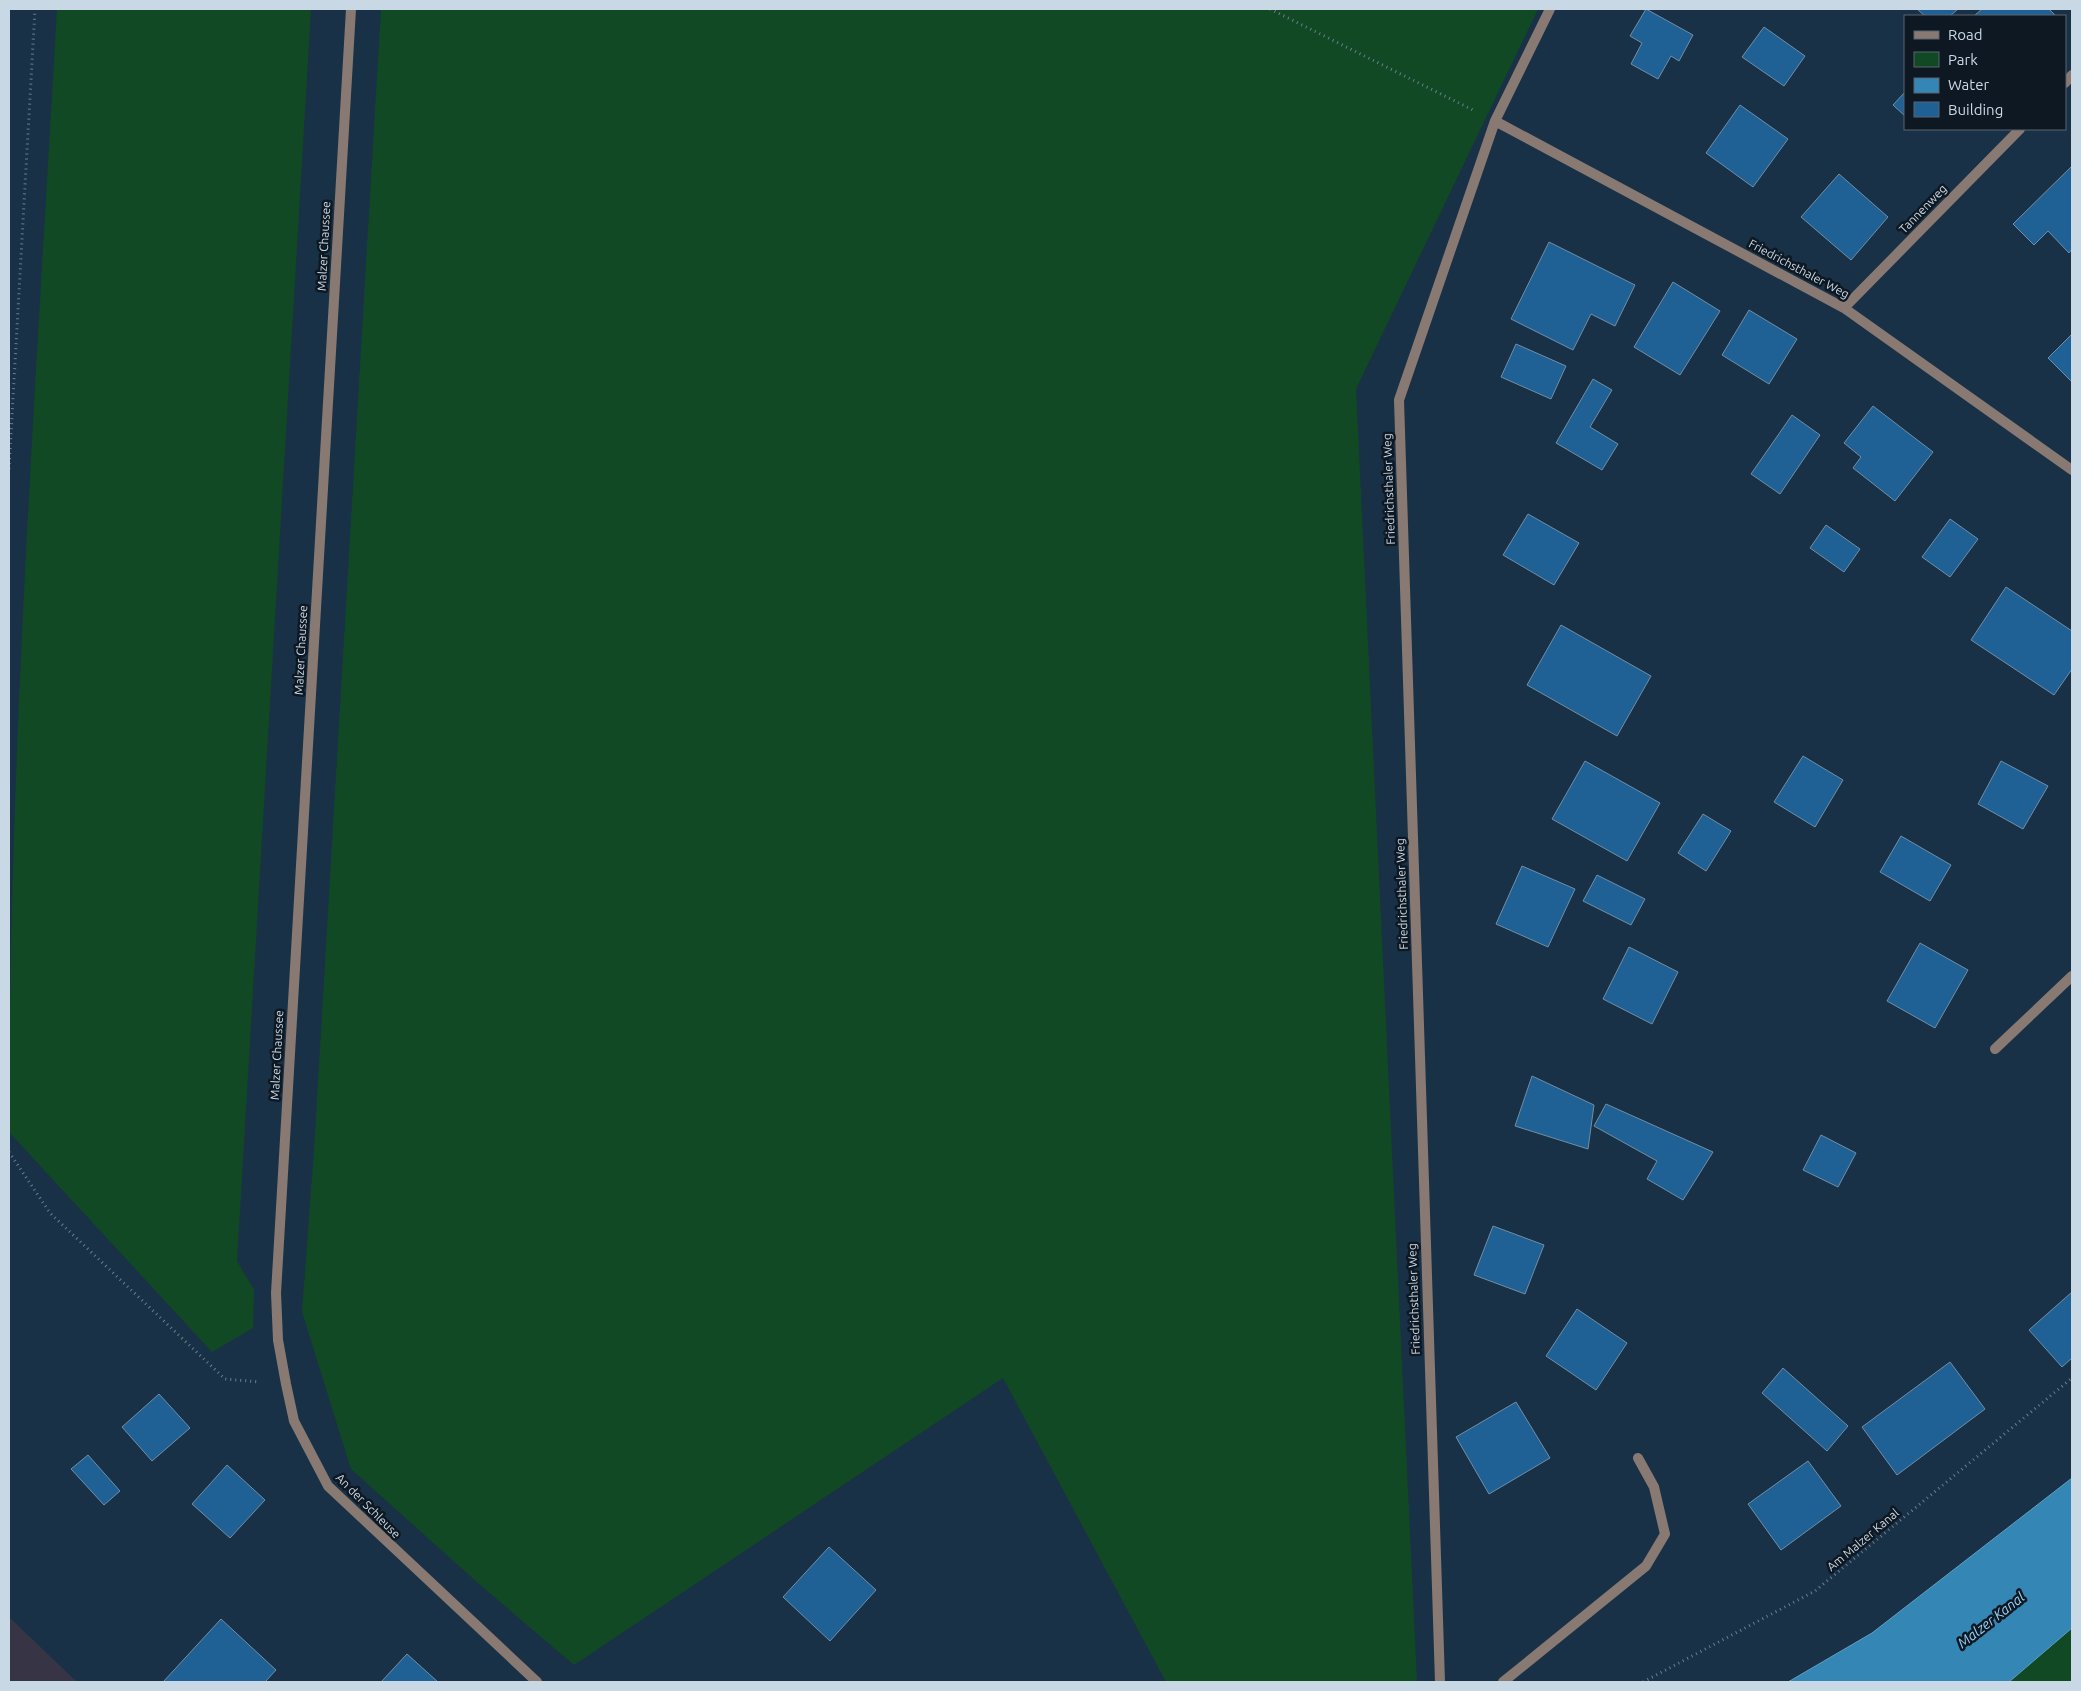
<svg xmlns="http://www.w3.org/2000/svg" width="2081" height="1691" font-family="Ubuntu,sans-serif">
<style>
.commercial{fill:#363445}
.green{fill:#114925}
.water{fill:#3486b4;stroke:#619fc3}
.building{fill:#1f6194;stroke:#728ea6}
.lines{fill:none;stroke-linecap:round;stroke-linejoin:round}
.path{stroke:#6a7e8f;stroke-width:3;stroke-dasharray:1 4;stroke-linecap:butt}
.service{stroke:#897973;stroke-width:10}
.minor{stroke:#897973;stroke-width:10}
.labels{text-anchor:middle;stroke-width:5;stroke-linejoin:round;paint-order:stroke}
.street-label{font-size:12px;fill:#c9d8e5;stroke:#0e1822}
.water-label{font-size:14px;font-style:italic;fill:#99d4fa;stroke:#0e1822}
</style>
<rect width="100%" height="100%" fill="#193146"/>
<path class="commercial" d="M9 1617 77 1682H9Z"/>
<path class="green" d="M57 9H311L237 1261 254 1290 253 1328 212 1352 9 1132C9 757 36 383 57 9Z
M381 9H1538L1356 389 1417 1682H1166L1003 1378 574 1665 478 1583 351 1469 302 1312 314 1150Z
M2072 1628V1682H2009Z"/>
<path class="water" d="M2072 1478V1628L2009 1682H1788L1872 1633Z"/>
<path class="building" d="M1646 9 1693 35 1679 61 1671 56 1658 79 1631 64 1642 43 1630 36Z
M1917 9H1958L1950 16H1925Z
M1982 9H2049L2056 16H1974Z
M1764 27 1805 56 1784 86 1742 57Z
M1905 92V116L1893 105Z
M1740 105 1788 139 1753 187 1706 153Z
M2072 166V249L2069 253 2048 231 2034 245 2013 224Z
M1839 174 1888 217 1851 260 1801 217Z
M1549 242 1635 285 1615 326 1591 314 1573 350 1511 319Z
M1673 282 1720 311 1680 375 1634 347Z
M1749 310 1797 339 1769 384 1722 355Z
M2072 334V382L2048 358Z
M1516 344 1566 366 1551 399 1501 377Z
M1593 379 1612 390 1590 427 1618 444 1602 470 1556 443Z
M1873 406 1933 452 1895 501 1853 468 1861 457 1844 443Z
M1792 415 1820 435 1780 494 1751 474Z
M1528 514 1579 543 1554 585 1503 555Z
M1950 519 1978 539 1950 577 1922 557Z
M1826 525 1860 549 1844 572 1810 548Z
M2006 587 2072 631V669L2054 695 1971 640Z
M1561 625 1651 676 1617 736 1527 685Z
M1803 756 1843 780 1815 827 1774 802Z
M1585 761 1660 803 1627 861 1552 819Z
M2001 761 2048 786 2023 829 1978 804Z
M1703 814 1731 831 1706 871 1678 853Z
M1901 836 1951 865 1930 901 1880 872Z
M1522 866 1575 889 1548 947 1496 924Z
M1597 875 1645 899 1631 925 1583 901Z
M1920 943 1968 970 1935 1028 1887 1001Z
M1629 947 1678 972 1652 1024 1603 999Z
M1532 1076 1594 1105 1588 1149 1515 1126Z
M1606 1104 1713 1152 1683 1200 1647 1179 1657 1161 1594 1126Z
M1821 1135 1856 1153 1838 1187 1803 1170Z
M1493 1226 1544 1245 1525 1294 1474 1275Z
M2072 1292V1358L2062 1367 2029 1330Z
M1577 1309 1627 1343 1596 1390 1546 1356Z
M1950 1362 1985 1409 1897 1475 1862 1427Z
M1783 1368 1848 1426 1827 1451 1762 1393Z
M159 1394 190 1428 152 1461 122 1427Z
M1516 1402 1550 1458 1489 1494 1456 1437Z
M88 1455 120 1491 104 1505 71 1469Z
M1808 1461 1841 1506 1781 1550 1748 1504Z
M227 1465 265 1500 230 1538 192 1504Z
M829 1547 876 1590 830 1641 783 1597Z
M221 1619 276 1670 265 1682H163Z
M407 1654 438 1682H381Z"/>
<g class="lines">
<path class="path" d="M1270 9 1473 110
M9 469 35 9
M9 1152 50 1213 225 1379 260 1382
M1643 1682 1815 1591 2072 1378"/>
<path class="service" d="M1503 1682 1646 1566 1665 1534 1654 1487 1638 1458"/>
<path class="minor" d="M351 9 278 1259 276 1293 278 1340 286 1384 294 1421 328 1486 537 1682
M2065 83 2072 75
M1495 121 1844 308 2072 470
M1844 308 2020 129
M1995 1049 2072 976
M1440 1682 1399 400 1495 121 1550 9"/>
</g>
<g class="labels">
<g class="street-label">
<text transform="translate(1923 209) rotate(-46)" y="4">Tannenweg</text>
<text transform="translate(324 246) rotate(-87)" y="4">Malzer Chaussee</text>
<text transform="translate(1799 269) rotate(28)" y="4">Friedrichsthaler Weg</text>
<text transform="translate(1389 489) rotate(-92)" y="4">Friedrichsthaler Weg</text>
<text transform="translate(301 650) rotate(-87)" y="4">Malzer Chaussee</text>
<text transform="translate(1402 894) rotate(-92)" y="4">Friedrichsthaler Weg</text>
<text transform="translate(277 1055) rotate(-87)" y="4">Malzer Chaussee</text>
<text transform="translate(1414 1299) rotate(-92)" y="4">Friedrichsthaler Weg</text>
<text transform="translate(368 1506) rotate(45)" y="4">An der Schleuse</text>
<text transform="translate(1863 1540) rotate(-40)" y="4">Am Malzer Kanal</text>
</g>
<g class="water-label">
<text transform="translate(1991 1620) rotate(-38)" y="5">Malzer Kanal</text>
</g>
</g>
<rect width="2081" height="1691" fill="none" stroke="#c9d8e5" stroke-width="20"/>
<rect x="1904" y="15" width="162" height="115" fill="#0e1822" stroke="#596570"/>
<rect x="1914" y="31" width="25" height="8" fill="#897973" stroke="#596570"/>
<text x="1948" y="40" font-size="15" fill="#c9d8e5">Road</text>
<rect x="1914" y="52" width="25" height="15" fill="#114925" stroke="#596570"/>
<text x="1948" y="65" font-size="15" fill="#c9d8e5">Park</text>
<rect x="1914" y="78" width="25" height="15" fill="#3486b4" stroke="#596570"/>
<text x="1948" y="90" font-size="15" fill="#c9d8e5">Water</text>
<rect x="1914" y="102" width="25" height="15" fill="#1f6194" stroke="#596570"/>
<text x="1948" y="115" font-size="15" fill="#c9d8e5">Building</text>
</svg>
